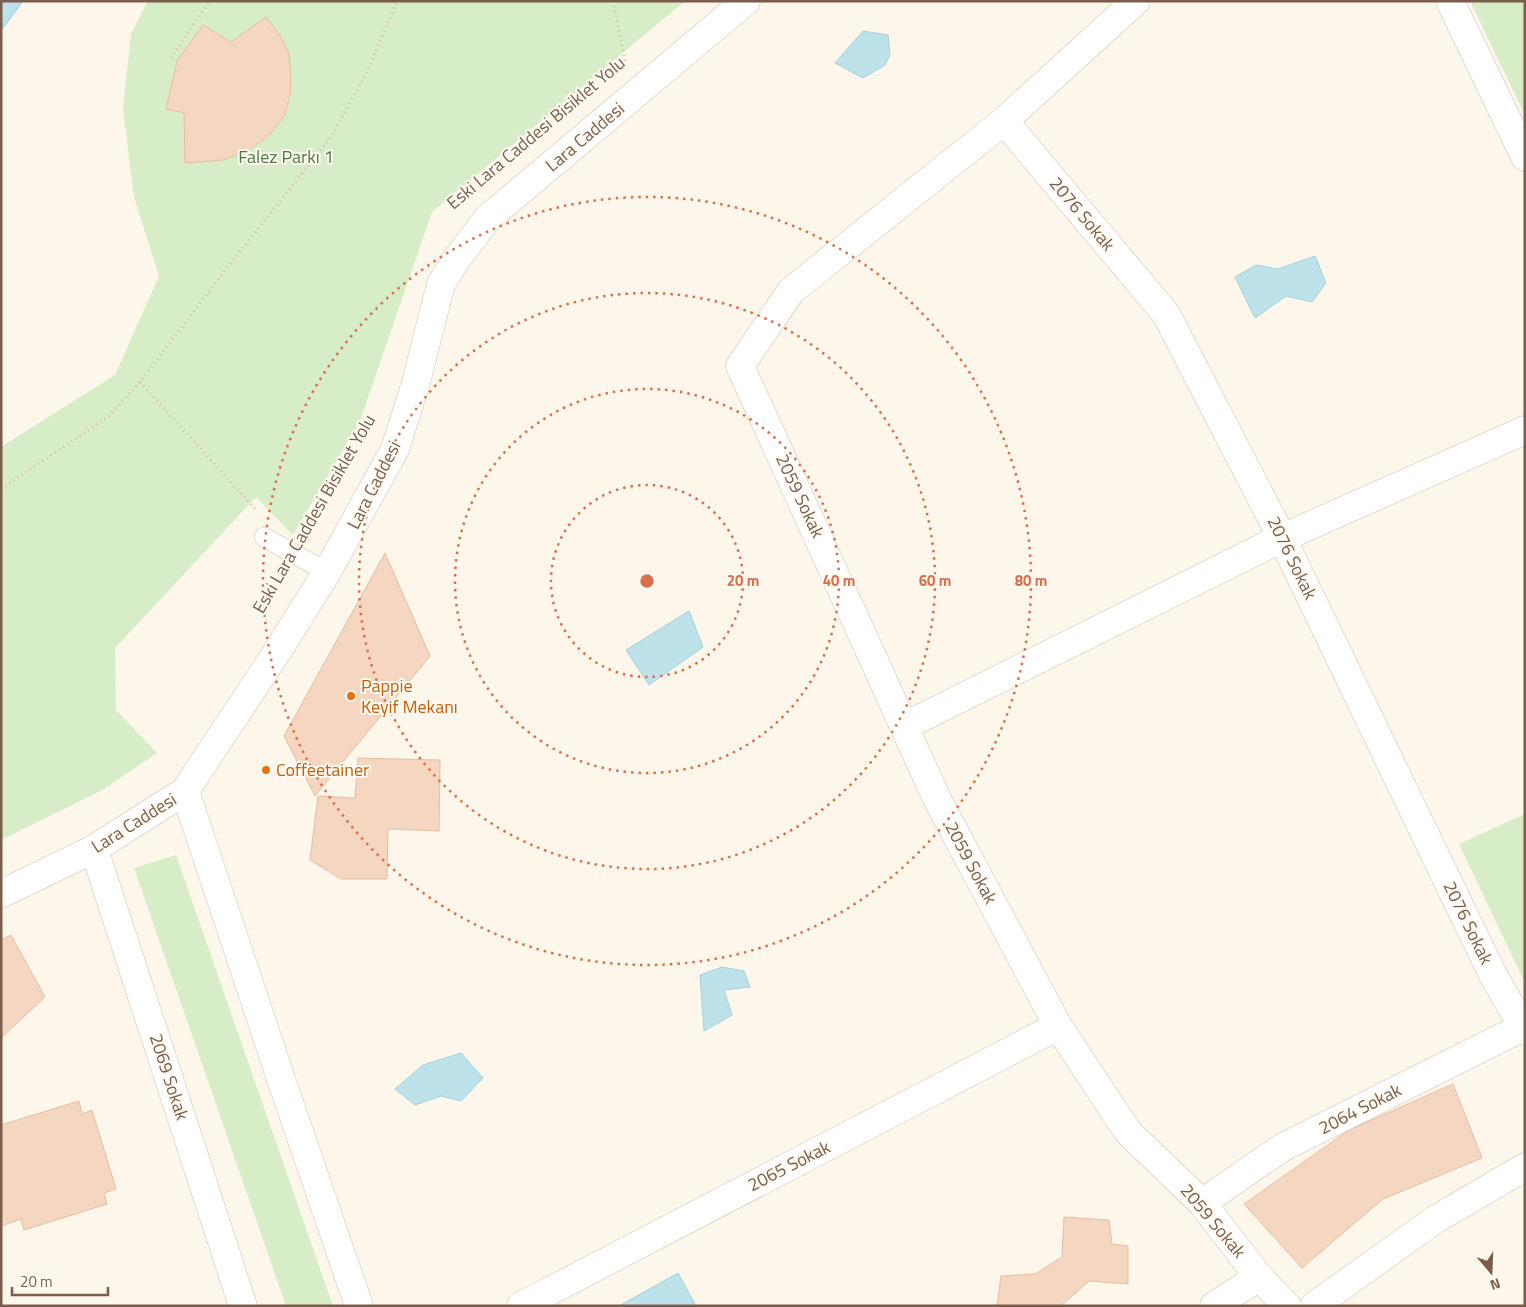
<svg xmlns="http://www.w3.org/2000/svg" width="1526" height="1307" font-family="'Titillium Web',sans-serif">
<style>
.green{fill:#d6edc7}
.water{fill:#bde2e9;stroke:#a3d2db}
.building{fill:#f4d6c1;stroke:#e8bda1}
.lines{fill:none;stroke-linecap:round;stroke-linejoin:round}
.service-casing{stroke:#d2bfaf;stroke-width:20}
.minor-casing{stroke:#d2bfaf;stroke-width:29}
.tertiary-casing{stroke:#d2bfaf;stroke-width:29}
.path{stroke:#dab9a3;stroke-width:3;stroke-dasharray:1 4;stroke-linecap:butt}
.service{stroke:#fff;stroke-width:19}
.minor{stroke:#fff;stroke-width:28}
.tertiary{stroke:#fff;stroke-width:28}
.ring{fill:none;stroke:#da6f4c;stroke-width:2.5;stroke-dasharray:2.5 5}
.food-dot{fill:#e8710a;stroke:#fffaf2;stroke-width:2}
.labels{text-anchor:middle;stroke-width:4;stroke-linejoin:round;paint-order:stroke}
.street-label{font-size:18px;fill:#7b5d4c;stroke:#fffaf2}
.park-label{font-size:18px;fill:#507a40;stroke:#fffaf2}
.food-label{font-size:18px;fill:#c56008;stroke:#fffaf2;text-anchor:start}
.centre{fill:#da6f4c;stroke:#fffaf2;stroke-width:2.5}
.ring-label{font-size:15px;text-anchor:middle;font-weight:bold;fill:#da6f4c;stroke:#fffaf2;stroke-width:4;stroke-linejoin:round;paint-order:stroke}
</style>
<rect width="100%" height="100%" fill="#fdf6eb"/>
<path class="green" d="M148 1H685L432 212 360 421 293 535 256 497 115 648 116 710 157 753 104 789 1 840V447L115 375 159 276 134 197 123 109 131 34Z
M1470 1H1525V115Z
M1525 814V983L1459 844Z
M176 855 333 1306H286L134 868Z"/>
<path class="water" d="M1 1H23L1 31Z
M863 31 888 35 890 55 885 65 863 78 835 63Z
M1315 256 1326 283 1312 302 1286 296 1255 318 1235 277 1256 265 1278 269Z
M689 611 703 647 649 685 626 650Z
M722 967 744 971 750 987 724 990 732 1015 704 1031 700 975Z
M461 1053 483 1078 461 1101 441 1096 415 1105 395 1089 423 1065Z
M678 1273 696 1306H619Z"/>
<path class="building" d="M266 17 279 34 289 53 291 76 290 95 285 114 270 135 247 151 223 160 185 163 184 113 166 109 177 61 203 25 231 42Z
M385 553 430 656 315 796 284 736Z
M358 758 440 760 439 831 388 829 387 879H341L310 860 318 796 355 798Z
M11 935 45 997 1 1038V940Z
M1453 1084 1482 1158 1383 1199 1302 1268 1244 1204 1349 1130Z
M79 1101 82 1114 92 1110 116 1189 104 1193 107 1204 24 1230 21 1219 1 1226V1125Z
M1064 1217 1109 1220 1112 1244 1128 1246V1284L1089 1281 1061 1306H997L1001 1276 1035 1274 1062 1257Z"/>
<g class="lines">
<defs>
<path id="service" d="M264 537 327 572"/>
<path id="minor" d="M1136 1 1004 121 791 291 740 366 937 799 1058 1026 1128 1132 1202 1203 1259 1277 1287 1306
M1450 1 1525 157
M1004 121 1166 314 1282 538 1492 973 1525 1031
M905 726 1282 538 1525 430
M185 791 280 1076 359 1306
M94 849 243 1306
M1202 1203 1283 1147 1525 1026
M521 1306 1058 1026
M1214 1306 1259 1277
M1314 1306 1436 1219 1525 1167"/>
<path id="tertiary" d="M1 894 94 849 185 791 277 652 327 572 395 449 415 386 441 284 456 260 488 218 746 1"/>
</defs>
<use href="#service" class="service-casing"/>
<use href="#minor" class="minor-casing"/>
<use href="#tertiary" class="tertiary-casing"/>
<path class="path" d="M613 1 626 64
M171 58 210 1
M140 382 257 511
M1 489 109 416 140 382 226 269 331 137 368 70 397 1"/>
<use href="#service" class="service"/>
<use href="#minor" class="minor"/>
<use href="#tertiary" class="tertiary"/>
</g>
<g class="ring">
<circle cx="647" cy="581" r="96"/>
<circle cx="647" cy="581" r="192"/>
<circle cx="647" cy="581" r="288"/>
<circle cx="647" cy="581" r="384"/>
</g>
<g class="food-dot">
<circle cx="351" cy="696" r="5"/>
<circle cx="266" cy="770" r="5"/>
</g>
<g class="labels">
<g class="street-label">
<text transform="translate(536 133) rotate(-40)" y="6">Eski Lara Caddesi Bisiklet Yolu</text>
<text transform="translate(585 137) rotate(-40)" y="6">Lara Caddesi</text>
<text transform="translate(1082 214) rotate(50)" y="6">2076 Sokak</text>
<text transform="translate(374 485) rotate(-63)" y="6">Lara Caddesi</text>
<text transform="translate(800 496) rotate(65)" y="6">2059 Sokak</text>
<text transform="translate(314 514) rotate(-60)" y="6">Eski Lara Caddesi Bisiklet Yolu</text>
<text transform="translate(1292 558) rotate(64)" y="6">2076 Sokak</text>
<text transform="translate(134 823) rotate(-32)" y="6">Lara Caddesi</text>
<text transform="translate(971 863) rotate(62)" y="6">2059 Sokak</text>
<text transform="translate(1468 923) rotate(64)" y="6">2076 Sokak</text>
<text transform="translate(169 1077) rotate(72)" y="6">2069 Sokak</text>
<text transform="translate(1360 1109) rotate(-27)" y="6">2064 Sokak</text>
<text transform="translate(789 1166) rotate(-27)" y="6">2065 Sokak</text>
<text transform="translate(1213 1221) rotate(50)" y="6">2059 Sokak</text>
</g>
<g class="park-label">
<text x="286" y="163">Falez Parkı 1</text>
</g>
<g class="food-label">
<text x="361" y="692">Pappie<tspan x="361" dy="21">Keyif Mekanı</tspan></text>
<text x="276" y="776">Coffeetainer</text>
</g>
</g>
<circle cx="647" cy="581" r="8" class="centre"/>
<g class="ring-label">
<text x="743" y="586">20 m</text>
<text x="839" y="586">40 m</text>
<text x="935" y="586">60 m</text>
<text x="1031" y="586">80 m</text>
</g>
<rect width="1526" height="1307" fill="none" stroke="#7b5d4c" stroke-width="5"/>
<g transform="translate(1491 1272) rotate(161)" stroke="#fffaf2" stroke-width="4" paint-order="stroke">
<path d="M0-4L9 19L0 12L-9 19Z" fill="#7b5d4c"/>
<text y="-8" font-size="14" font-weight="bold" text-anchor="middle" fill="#7b5d4c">N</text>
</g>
<path d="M12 1287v8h96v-8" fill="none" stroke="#7b5d4c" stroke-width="2.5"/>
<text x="20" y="1287" font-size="15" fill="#7b5d4c" stroke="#fffaf2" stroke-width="4" paint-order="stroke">20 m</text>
</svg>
